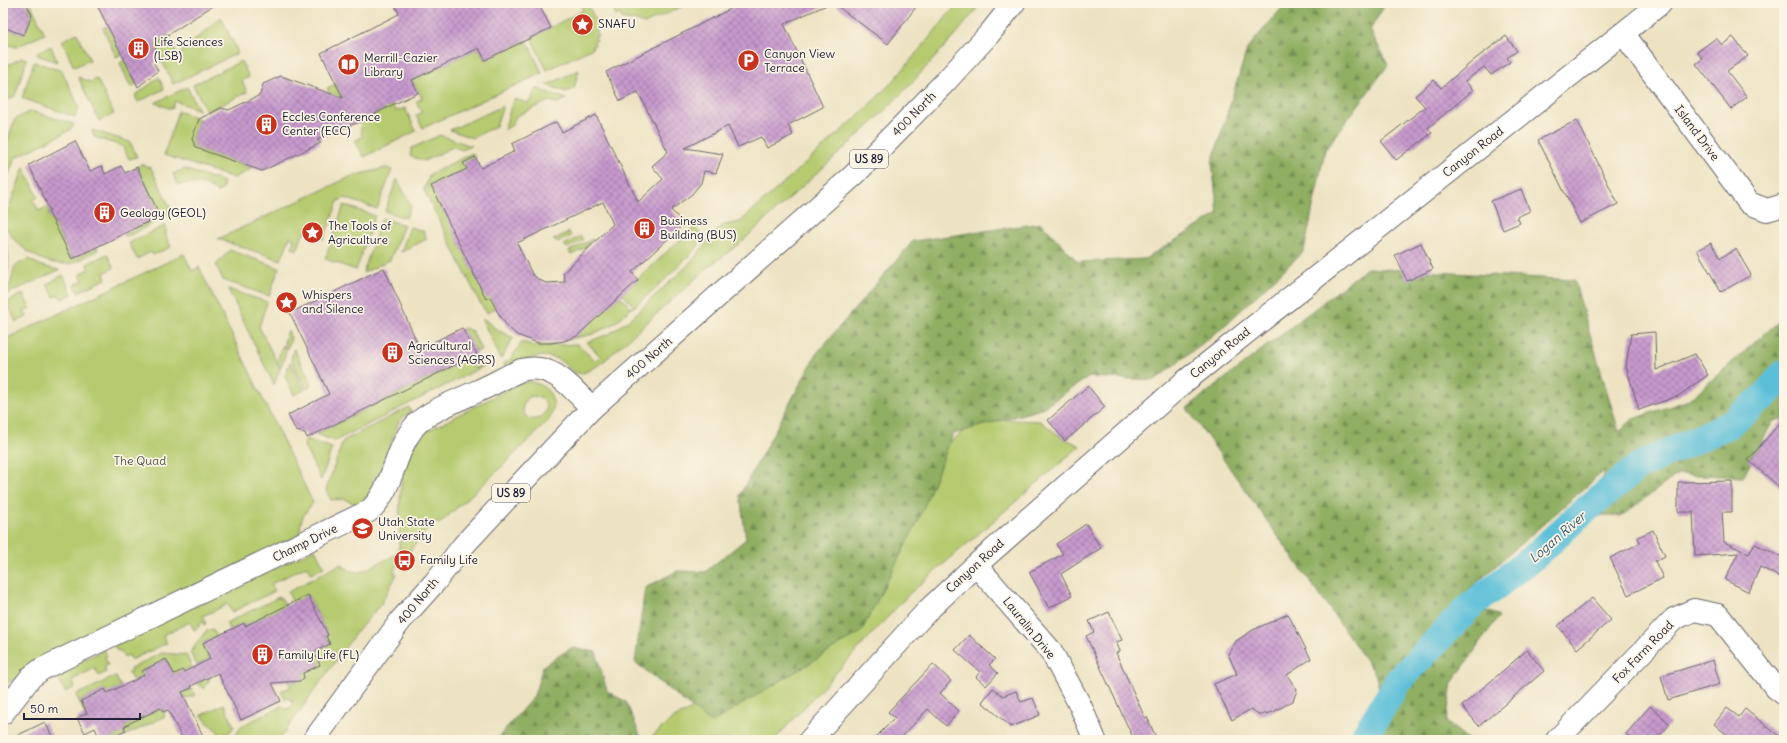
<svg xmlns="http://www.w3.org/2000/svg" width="1787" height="743" font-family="Delius,sans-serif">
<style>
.green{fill:#b6cb6f;stroke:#6c7655;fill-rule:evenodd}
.forest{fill:url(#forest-firs);stroke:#59684e}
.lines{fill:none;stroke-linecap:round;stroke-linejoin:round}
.river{stroke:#5bbfd9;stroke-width:28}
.building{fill:url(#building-cross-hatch);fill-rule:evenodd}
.minor-casing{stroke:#69666b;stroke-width:24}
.major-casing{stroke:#69666b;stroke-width:24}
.minor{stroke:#fff;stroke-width:22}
.major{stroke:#fff;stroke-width:22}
.labels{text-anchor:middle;stroke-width:3.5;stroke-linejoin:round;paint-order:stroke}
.shield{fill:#fcf5e5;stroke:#63616e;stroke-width:1}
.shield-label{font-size:11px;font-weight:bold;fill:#22223b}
.poi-label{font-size:12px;fill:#22223b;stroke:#fcf5e5;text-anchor:start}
.street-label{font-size:12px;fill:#22223b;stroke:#fcf5e5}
.park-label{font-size:12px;fill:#4e554b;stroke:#fcf5e5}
.water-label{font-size:13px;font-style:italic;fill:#365972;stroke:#fcf5e5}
</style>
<defs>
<pattern id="forest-firs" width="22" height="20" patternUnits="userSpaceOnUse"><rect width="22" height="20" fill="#90af62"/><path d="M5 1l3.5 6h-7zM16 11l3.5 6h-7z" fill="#758e52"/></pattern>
<pattern id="building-cross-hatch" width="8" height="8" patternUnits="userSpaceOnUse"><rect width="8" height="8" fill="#c79acd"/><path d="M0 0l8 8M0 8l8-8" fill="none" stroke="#a17da8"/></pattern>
</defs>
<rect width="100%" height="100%" fill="#fcf5e5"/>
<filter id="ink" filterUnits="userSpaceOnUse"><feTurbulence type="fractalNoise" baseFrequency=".025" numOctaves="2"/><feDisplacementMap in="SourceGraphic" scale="8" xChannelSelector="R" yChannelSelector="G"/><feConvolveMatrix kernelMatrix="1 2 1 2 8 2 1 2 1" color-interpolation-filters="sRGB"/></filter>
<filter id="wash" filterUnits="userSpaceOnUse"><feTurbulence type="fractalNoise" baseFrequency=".012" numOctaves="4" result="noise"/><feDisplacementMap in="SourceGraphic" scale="16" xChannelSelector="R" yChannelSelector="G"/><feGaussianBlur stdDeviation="0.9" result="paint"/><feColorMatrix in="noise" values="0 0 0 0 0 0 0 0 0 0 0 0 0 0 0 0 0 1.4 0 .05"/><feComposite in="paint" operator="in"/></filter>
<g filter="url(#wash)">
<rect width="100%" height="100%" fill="#ede3c3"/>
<path class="green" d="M580 3H587L599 28 596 29 598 36 595 37 597 40 594 42 595 45 592 46 593 48 547 70 531 38 583 10Z
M610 3H690L644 24 634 20 627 21 626 19 623 20 620 14 616 16Z
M958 3H981L958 32 908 87 871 124 738 245 711 265 604 361C565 390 577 358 544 356 534 356 516 364 505 367L504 363 510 360 522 342 536 346 577 344 595 361 600 356 587 342 609 334 629 320 689 264 721 226 740 222 860 114 896 78Z
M31 5 45 34 16 47 3 43V27L24 35 32 15 28 7Z
M221 17 238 53 173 84 154 44 168 35 178 55Z
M107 26 109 27 122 54 116 57 103 28Z
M77 33 90 60 74 67 62 41Z
M527 40 542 73 423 128 416 116 422 112 416 102 422 98 412 80 479 48 485 60Z
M51 46 57 62 37 55 38 52Z
M22 58 27 59 15 96 3 102V67Z
M125 60 136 84 131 88 120 63Z
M241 61 249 77 242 81 247 92 207 112 193 85Z
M34 62 62 71 79 107 75 117 22 98Z
M579 70 574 88 566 92 547 85Z
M78 77 90 82 97 79 114 114 99 121Z
M159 77 164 89 138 102 135 96Z
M336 84 354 121 345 124 327 88Z
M187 87 199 110 175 101 172 109 155 103Z
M538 89 566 99 558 103 549 101 516 116 512 125 504 130 513 100 516 99 527 103 531 101 535 90Z
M392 105 396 111 405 108 416 131 364 157 355 141 362 137 360 122Z
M503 106 496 126 472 138 450 130Z
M31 111 74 124 70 130 15 158 3 190V154L15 119Z
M178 111 199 119 192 139 196 148 253 168 234 178 164 155Z
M92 130 130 142 137 157 129 159 122 146 94 137Z
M440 135 471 146 462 150 453 147 424 161 410 156 412 148Z
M472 153 475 157 464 163 468 172H460L431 186 496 308 487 313 480 303 424 190 430 174Z
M141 164 151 168 173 213 126 237 124 233 160 216 137 167Z
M24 167 38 197 33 200 39 211 48 206 50 211 48 212 72 259 97 247 98 250C90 254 81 260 73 263 46 270 3 242 3 213L8 210Z
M386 168 392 170 377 209 345 198 338 201 324 239 304 232 297 250 292 248 294 239 290 237 281 260 218 239 352 176Z
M184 169 224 182 222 190 217 192C204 183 193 182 178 185L173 174Z
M397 179 411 205 406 218 385 211Z
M344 205 375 216 356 270 325 259Z
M382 218 404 225 390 260 363 273Z
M166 225V237L171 247 153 255 151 252 137 259 129 243Z
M410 227 423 231 427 239 401 252Z
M695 228C703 234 701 242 696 249L656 288 613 324 593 334 566 340 620 296 631 308 634 306 622 294 689 231Z
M3 231C9 249 12 268 3 285Z
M569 232 571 236 559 242 553 240Z
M581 236 583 240 567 248 564 245Z
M593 239 585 248 571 255 569 251Z
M230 250 279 268 269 296 223 280 216 265Z
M107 254 114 268 104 273 106 279 78 292 75 284 83 281 80 274 89 269 87 264Z
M184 254 192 271 199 267 313 503C305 512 298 521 301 534L22 677 3 684V340Z
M28 259 42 266 59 270 3 296 11 282 15 266Z
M63 275 72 294 62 299 59 295 54 297 47 284Z
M228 289 267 302 259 327 280 369 274 385Z
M23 294 30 308 24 311 27 317 16 322 7 302Z
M484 319 496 329 513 338 501 359 482 320Z
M465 328 472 331 481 350 476 352 472 344H469L462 330Z
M288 331 291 338 287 350 284 342Z
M283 345 286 352 281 368 277 361Z
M294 349 311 382 309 388 306 389 291 359Z
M469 358 474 368 487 362 488 364 335 441 316 434Z
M290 362 304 390 294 395 285 376Z
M523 382C546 380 561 399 549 420L491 477 439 524 434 521 395 569 394 574H397L381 604 355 634 279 740H226L237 734 241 726 282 706 286 709 290 708 293 704 292 701 288 698 285 699 281 691 291 687 288 681 290 680 292 682 300 681 304 678 303 673 320 665 314 652 330 644 326 636 328 635 308 595 293 603 288 592 341 564 350 571 361 572 395 555 399 547C401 508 394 462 425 432ZM529 396 540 397C562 414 521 433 523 405Z
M409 407 411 411 399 421 375 489 360 506 344 499 331 500 326 490 343 441Z
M978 419 1040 421 1060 436 1080 446 909 594 774 740H648L672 719 794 658 923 465Z
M306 439 332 448 321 480 304 446Z
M315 549 324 567 311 574 307 566 271 584 275 591 232 612 228 604 203 616 206 624 204 625 202 621 199 623 200 626 194 630 190 622 163 635 167 643 131 660 129 655 124 657 120 650 117 651 114 645Z
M279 597V599L281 598 286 606 245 626 244 624 230 630 226 623Z
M212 629 217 636 203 643 210 659 197 665 190 653 205 632Z
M104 650 107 656 105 657 108 665 104 668 106 672 99 676 95 668 72 680 75 687 65 692 56 673Z
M162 653 186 655 192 667 174 674 166 659 142 671 144 675 133 681 128 672 131 671 130 669Z
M114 677H116L121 687 107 693 105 689 81 701 87 713 85 714 76 695Z
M209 677 210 679 204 689 197 683Z
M192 688 195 695 185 699 182 693Z
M224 704 234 726 231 731 222 736 220 735C215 726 206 724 202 715Z
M161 708 165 711 164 717 116 740H107L126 731 124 727Z"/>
<path class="forest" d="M1286 3H1386L1370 30 1388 65 1325 150 1304 251 1222 328 1155 380 1089 377 1041 409 953 434 919 519 861 632 711 723 635 662 645 588 677 571 705 572 746 539 740 495 817 353 913 241 1041 223 1078 262 1145 259 1218 214 1212 163 1247 49Z
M1367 268 1574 280 1619 432 1633 419 1689 400 1784 317V420L1773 421 1743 477 1678 474 1621 516H1590L1605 470 1458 599 1499 616 1452 683 1446 722 1469 740H1373L1386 715 1375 673 1187 408Z
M571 648 596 652 607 691 626 702 642 740H496L534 696 543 666Z"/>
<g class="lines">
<path class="river" d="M1362 740 1399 680 1469 607 1535 556 1577 517 1639 466 1728 425 1764 397 1784 373"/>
</g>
<g id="blocks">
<path class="building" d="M3 3H26L32 15 24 35 3 27Z
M96 3H217L154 44 161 59 154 63 158 71 138 87Z
M394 3H538L551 28 485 60 479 48 412 80 418 93 392 105 360 122 345 127 317 140 321 143 262 171 196 148 192 139 199 119 221 108 229 110 260 95 263 84 281 76 343 98 321 53 399 14Z
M742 3H831L784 24 823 107 788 125 793 135 767 148 761 137 738 147 728 126 685 148 723 154 716 173 704 171 701 183 692 194 671 210 684 224 632 272 638 280 577 336 564 341 551 343H538L517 335 507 326 497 311 490 297 486 299 431 186 467 169 463 163 475 157 481 168 515 151 512 144 556 122 562 132 596 115 638 202 663 179 652 166 668 152 638 92 620 101 606 72ZM603 202 613 224 563 273 565 282 546 283 539 280 532 274 517 243Z
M833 3H919L888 44Z
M1506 36 1517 51 1507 58 1510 62 1491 75 1484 67 1465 81 1473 90 1428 128 1432 133 1396 160 1381 141 1425 107 1415 96 1434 80 1441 88 1474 60Z
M1733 37 1748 56 1727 71 1747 97 1731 109 1696 64 1703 59 1697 52 1716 38 1722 45Z
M1577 120 1618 204 1580 223 1538 140Z
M75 141 90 171 102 166 105 174 121 166 125 173 137 167 160 216 72 259 48 211H50L29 165Z
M1521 189 1530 211 1517 217 1520 223 1503 230 1491 201Z
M1421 243 1433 269 1407 281 1395 255Z
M1711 243 1720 258 1736 249 1751 275 1721 292 1697 250Z
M384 268 420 349 462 328 477 354 307 438 305 433 296 431 288 415 329 394 290 313Z
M1655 332 1656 370 1695 354 1708 375 1678 396 1639 410 1626 366 1631 334Z
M1088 386 1105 407 1065 441 1048 420Z
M1784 418V491L1748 460Z
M1732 481V512H1722L1724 542 1749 554 1755 544 1784 558V579L1760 567 1749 592 1725 580 1738 553 1695 556 1693 512H1678V482Z
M1086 524 1101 548 1061 574 1072 596 1049 608 1029 572 1063 554 1056 544Z
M1653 530 1665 556 1655 561 1663 578 1628 595 1610 558 1640 543 1638 537Z
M308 595 328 635 326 636 330 644 314 652 320 665 303 673 304 678 300 681 272 683 281 701 241 720 218 673 191 686 192 688 182 692 205 740H183L168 710 163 712 161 708 132 722 124 727 126 731 107 740H100L95 728 85 733 77 718 87 713 81 701 105 689 107 693 133 681 144 675 142 671 166 659 174 674 183 670 184 672 210 659 203 643 244 623 245 626Z
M1592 598 1611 620 1577 649 1558 626Z
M1109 612 1122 640 1116 642 1120 651 1116 653 1145 718 1147 717 1157 740H1134L1086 636 1094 632 1089 621Z
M1288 614 1311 659 1287 675 1297 690 1293 701 1273 712 1260 715 1251 709 1232 720 1214 684 1237 674 1228 654 1236 641 1253 630Z
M969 635 995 659 989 665 998 673 986 686 976 677 980 672 955 650Z
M1527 650 1544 671 1479 726 1462 706Z
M1713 660 1720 684 1668 700 1661 676Z
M933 664 951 681 940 693 959 711 946 726 928 709 899 740H873L895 718 888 712Z
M993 688 1003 696 1016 691 1021 702 1033 698 1040 715 1011 727 982 702Z
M1650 706 1670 724 1656 740H1633L1626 734Z
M1727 708 1739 717 1745 709 1784 740H1733L1714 724Z
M45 722 54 740H8Z"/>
</g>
</g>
<g filter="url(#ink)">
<use href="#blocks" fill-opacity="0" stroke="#69666b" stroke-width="1"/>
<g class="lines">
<defs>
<path id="minor" d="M1623 33 1749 203 1767 210 1784 205
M976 565 1051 651 1080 705 1095 740
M3 713 31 677 42 669 369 511C394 489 393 453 414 427 425 412 463 398 480 390 494 384 507 376 521 370 526 369 534 368 539 369 561 372 577 394 592 408
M810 740 928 610 976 565 1183 383 1661 3
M1557 740 1674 619 1694 610 1718 615 1776 688 1784 694"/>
<path id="major" d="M314 740 401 620 435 582 463 546 527 477 592 408 854 175 947 80 990 33 1014 3"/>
</defs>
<use href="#minor" class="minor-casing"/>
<use href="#major" class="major-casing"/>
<use href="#minor" class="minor"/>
<use href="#major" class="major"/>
</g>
</g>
<defs>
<symbol id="sight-disc" viewBox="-11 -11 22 22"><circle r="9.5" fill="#c8321e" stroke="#fcf5e5"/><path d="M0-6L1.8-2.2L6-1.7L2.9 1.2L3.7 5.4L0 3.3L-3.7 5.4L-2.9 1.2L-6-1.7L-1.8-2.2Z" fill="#fff"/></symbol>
<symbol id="building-disc" viewBox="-11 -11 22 22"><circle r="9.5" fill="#c8321e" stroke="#fcf5e5"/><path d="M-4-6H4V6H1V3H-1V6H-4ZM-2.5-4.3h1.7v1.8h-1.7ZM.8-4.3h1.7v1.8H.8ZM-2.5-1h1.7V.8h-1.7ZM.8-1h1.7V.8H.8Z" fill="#fff"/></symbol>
<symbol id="parking-disc" viewBox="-11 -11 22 22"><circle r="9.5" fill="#c8321e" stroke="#fcf5e5"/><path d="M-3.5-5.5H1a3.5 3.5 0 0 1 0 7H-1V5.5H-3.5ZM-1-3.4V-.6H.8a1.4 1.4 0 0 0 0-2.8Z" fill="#fff"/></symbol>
<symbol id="library-disc" viewBox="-11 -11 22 22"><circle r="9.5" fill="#c8321e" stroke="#fcf5e5"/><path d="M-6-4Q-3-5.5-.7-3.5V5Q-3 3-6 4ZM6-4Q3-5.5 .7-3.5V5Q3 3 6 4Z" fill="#fff"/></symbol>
<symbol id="university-disc" viewBox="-11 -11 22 22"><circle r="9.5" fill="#c8321e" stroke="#fcf5e5"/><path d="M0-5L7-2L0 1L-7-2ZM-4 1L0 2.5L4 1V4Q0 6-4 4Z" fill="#fff"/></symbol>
<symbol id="bus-disc" viewBox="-11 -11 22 22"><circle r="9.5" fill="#c8321e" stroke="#fcf5e5"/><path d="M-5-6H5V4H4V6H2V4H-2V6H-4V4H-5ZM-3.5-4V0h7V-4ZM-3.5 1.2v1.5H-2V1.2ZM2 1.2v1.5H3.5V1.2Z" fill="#fff"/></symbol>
</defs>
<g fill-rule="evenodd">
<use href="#sight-disc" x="570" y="12" width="25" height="25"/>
<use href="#building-disc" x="126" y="36" width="25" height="25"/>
<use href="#parking-disc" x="736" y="48" width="25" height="25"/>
<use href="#library-disc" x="336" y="52" width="25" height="25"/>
<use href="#building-disc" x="254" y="112" width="25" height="25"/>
<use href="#building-disc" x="92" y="200" width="25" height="25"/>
<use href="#building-disc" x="632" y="216" width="25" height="25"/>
<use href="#sight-disc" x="300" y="220" width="25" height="25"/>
<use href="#sight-disc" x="274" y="290" width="25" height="25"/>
<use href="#building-disc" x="380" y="340" width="25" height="25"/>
<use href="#university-disc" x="350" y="516" width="25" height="25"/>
<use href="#bus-disc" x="392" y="548" width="25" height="25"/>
<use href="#building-disc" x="250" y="642" width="25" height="25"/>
</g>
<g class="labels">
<g class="shield">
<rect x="850" y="150" width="38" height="18" rx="3"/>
<rect x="492" y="484" width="38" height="18" rx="3"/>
</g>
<g class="shield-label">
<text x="869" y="163">US 89</text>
<text x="511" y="497">US 89</text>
</g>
<g class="poi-label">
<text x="598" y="28">SNAFU</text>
<text x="154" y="46">Life Sciences<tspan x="154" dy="14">(LSB)</tspan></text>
<text x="764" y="58">Canyon View<tspan x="764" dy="14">Terrace</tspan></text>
<text x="364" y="62">Merrill-Cazier<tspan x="364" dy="14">Library</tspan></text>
<text x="282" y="121">Eccles Conference<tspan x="282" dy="14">Center (ECC)</tspan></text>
<text x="120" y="217">Geology (GEOL)</text>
<text x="660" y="225">Business<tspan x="660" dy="14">Building (BUS)</tspan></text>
<text x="328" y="230">The Tools of<tspan x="328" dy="14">Agriculture</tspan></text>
<text x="302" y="299">Whispers<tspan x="302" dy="14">and Silence</tspan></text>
<text x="408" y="350">Agricultural<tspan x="408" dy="14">Sciences (AGRS)</tspan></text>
<text x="378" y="526">Utah State<tspan x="378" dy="14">University</tspan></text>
<text x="420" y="564">Family Life</text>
<text x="278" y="659">Family Life (FL)</text>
</g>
<g class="street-label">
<text transform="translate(914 114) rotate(-46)" y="4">400 North</text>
<text transform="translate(1697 133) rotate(53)" y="4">Island Drive</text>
<text transform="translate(1473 152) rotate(-38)" y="4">Canyon Road</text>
<text transform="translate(1220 353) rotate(-39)" y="4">Canyon Road</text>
<text transform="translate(649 358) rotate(-41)" y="4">400 North</text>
<text transform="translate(305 543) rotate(-26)" y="4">Champ Drive</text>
<text transform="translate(975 566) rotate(-42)" y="4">Canyon Road</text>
<text transform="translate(418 601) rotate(-50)" y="4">400 North</text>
<text transform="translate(1029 628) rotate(51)" y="4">Lauralin Drive</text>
<text transform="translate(1643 652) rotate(-46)" y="4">Fox Farm Road</text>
</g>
<g class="park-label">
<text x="140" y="465">The Quad</text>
</g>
<g class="water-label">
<text transform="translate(1557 537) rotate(-41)" y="5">Logan River</text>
</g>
</g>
<rect width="1787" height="743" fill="none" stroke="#fcf5e5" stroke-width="16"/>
<path d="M24 713v6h116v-6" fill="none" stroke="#22223b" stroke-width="2"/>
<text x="30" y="713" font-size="12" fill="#22223b" stroke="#fcf5e5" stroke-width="3" paint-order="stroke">50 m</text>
</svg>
